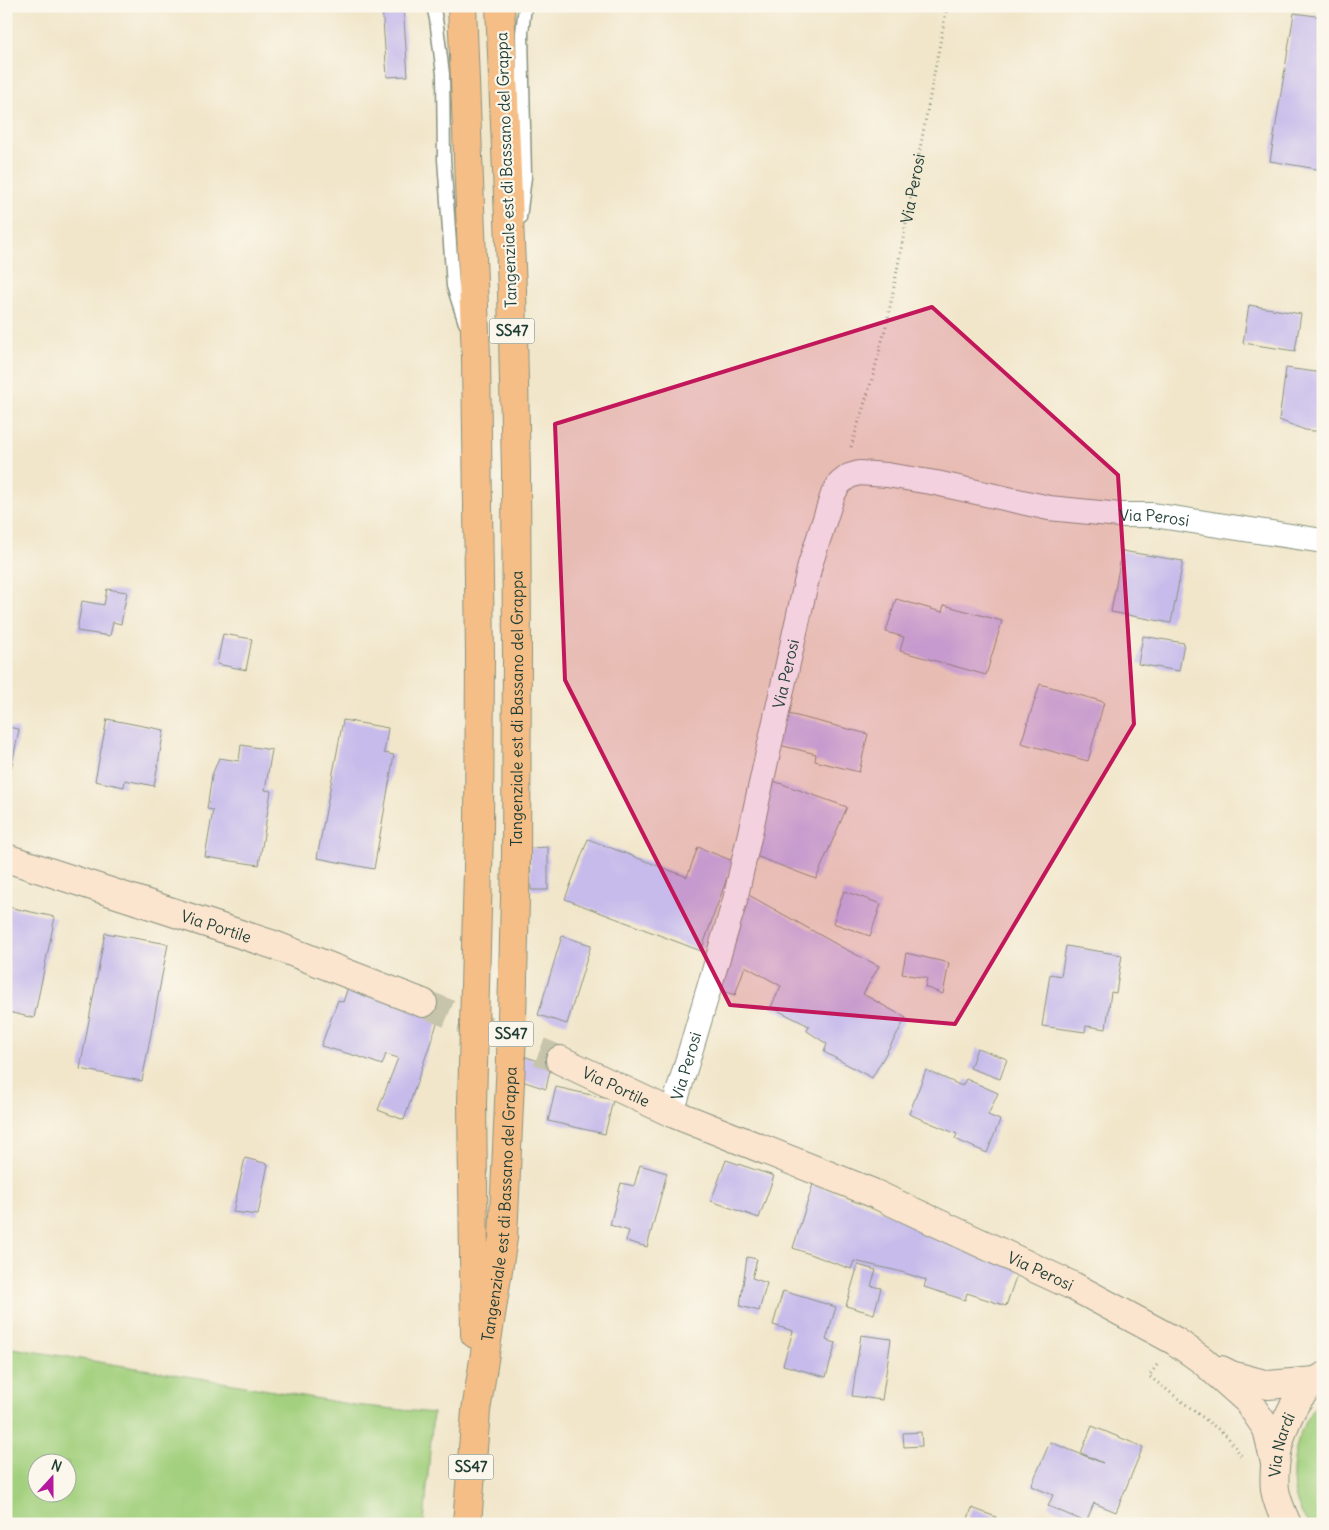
<svg xmlns="http://www.w3.org/2000/svg" width="1329" height="1530" font-family="Delius,sans-serif">
<style>
.green{fill:#a3d07e;stroke:#618659;fill-rule:evenodd}
.building{fill:#c7bbeb}
.lines{fill:none;stroke-linecap:round;stroke-linejoin:round}
.secondary-tunnel{stroke:#c7c4ac;stroke-width:28;stroke-dasharray:28 14;stroke-linecap:butt}
.lane-casing{stroke:#88927f;stroke-width:15}
.street-casing{stroke:#88927f;stroke-width:26}
.secondary-casing{stroke:#88927f;stroke-width:30}
.highway-casing{stroke:#88927f;stroke-width:30}
.path{stroke:#88927f;stroke-width:3;stroke-dasharray:1 4;stroke-linecap:butt}
.lane{stroke:#fff;stroke-width:12}
.street{stroke:#fff;stroke-width:24}
.secondary{stroke:#fbe5cf;stroke-width:28}
.highway{stroke:#f6be87;stroke-width:28}
.marked{fill:#c2185b;fill-opacity:0.2;stroke:#c2185b;stroke-width:4;stroke-linejoin:round}
.labels{text-anchor:middle;stroke-width:4.5;stroke-linejoin:round;paint-order:stroke}
.shield{fill:#fbf7ec;stroke:#61756b;stroke-width:1}
.shield-label{font-size:15px;font-weight:bold;fill:#1f3d34}
.street-label{font-size:16px;fill:#1f3d34;stroke:#fbf7ec}
</style>
<rect width="100%" height="100%" fill="#fbf7ec"/>
<filter id="ink" filterUnits="userSpaceOnUse"><feTurbulence type="fractalNoise" baseFrequency=".02" numOctaves="2"/><feDisplacementMap in="SourceGraphic" scale="10" xChannelSelector="R" yChannelSelector="G"/><feConvolveMatrix kernelMatrix="1 2 1 2 8 2 1 2 1" color-interpolation-filters="sRGB"/></filter>
<filter id="wash" filterUnits="userSpaceOnUse"><feTurbulence type="fractalNoise" baseFrequency=".0096" numOctaves="4" result="noise"/><feDisplacementMap in="SourceGraphic" scale="20" xChannelSelector="R" yChannelSelector="G"/><feGaussianBlur stdDeviation="1.12" result="paint"/><feColorMatrix in="noise" values="0 0 0 0 0 0 0 0 0 0 0 0 0 0 0 0 0 1.4 0 .05"/><feComposite in="paint" operator="in"/></filter>
<g filter="url(#wash)">
<rect width="100%" height="100%" fill="#f1e6ca"/>
<path class="green" d="M6 1347 199 1378 354 1405 433 1413 424 1524H6ZM38 1462H68V1492H38Z
M1323 1399V1524H1309C1286 1496 1291 1455 1304 1424 1308 1415 1316 1406 1323 1399Z"/>
<g id="blocks">
<path class="building" d="M382 6H403L408 76 387 77Z
M1294 13 1323 17V170L1270 161Z
M1249 305 1301 314 1295 351 1243 343Z
M1286 368 1323 373V432L1305 430 1279 420Z
M1122 551 1183 561 1171 623 1111 612Z
M107 589 127 592 121 624 113 622 110 636 77 631 82 601 104 605Z
M896 599 942 612 944 605 1002 621 986 675 900 651 904 637 886 632Z
M223 634 252 639 246 670 217 664Z
M1143 636 1184 643 1179 671 1138 664Z
M1040 684 1104 702 1088 761 1021 743Z
M781 712 868 734 859 772 815 761 816 754 775 744Z
M107 719 164 730 154 786 125 780 124 787 95 781Z
M343 720 388 728 384 753 394 755 374 869 317 858Z
M6 727 19 729 9 780H6Z
M241 745 272 750 265 790 271 791 259 865 205 857 213 810 207 809 212 775 219 758 239 761Z
M768 779 847 807 816 879 753 855Z
M588 839 687 877 698 847 733 861 701 951 565 899Z
M548 847V890H531L530 848Z
M844 891 881 904 870 936 833 923Z
M747 894 845 949 879 966 863 994 906 1018 872 1078 824 1052 827 1044 807 1031 809 1026 771 1007 781 986 745 966 735 995 713 988Z
M8 907 55 917 34 1018 8 1012 9 1009H6V910Z
M105 933 168 944 142 1081 80 1069Z
M562 936 591 945 567 1024 538 1015Z
M1066 946 1122 955 1116 993 1111 992 1106 1029 1086 1026 1085 1032 1042 1026 1050 974 1061 976Z
M906 953 949 963 943 994 925 987 927 978 902 974Z
M350 981 440 1015 404 1120 378 1110 398 1058 386 1054 382 1065 360 1057 321 1046 338 1000 343 1002Z
M977 1048 1007 1059 1000 1079 970 1068Z
M523 1056 551 1065 546 1089 522 1081Z
M926 1070 962 1086 966 1079 998 1093 988 1115 1000 1120 987 1153 955 1139 957 1134 909 1114Z
M556 1087 613 1100 605 1134 548 1121Z
M245 1158 268 1164 258 1215 233 1212Z
M726 1160 774 1176 759 1218 711 1201Z
M640 1165 667 1173 647 1247 626 1241 629 1231 610 1225 621 1183 634 1186Z
M813 1184 1020 1265 1006 1306 967 1293 965 1300 924 1287 926 1280 898 1271 854 1261 851 1269 793 1248Z
M747 1257 757 1259 752 1278 767 1283 759 1311 740 1306Z
M858 1265 876 1270 871 1286 881 1288 874 1314 846 1306Z
M783 1291 836 1307 826 1340 836 1343 826 1377 783 1365 793 1331 773 1325Z
M861 1335 891 1339 882 1400 852 1396Z
M1092 1426 1143 1447 1116 1512 1094 1503 1086 1522 1048 1506 1053 1495 1031 1486 1050 1442 1103 1463 1081 1453Z
M921 1432 922 1446 904 1447 903 1433Z
M972 1508 996 1517 994 1524H966Z"/>
</g>
</g>
<g filter="url(#ink)">
<use href="#blocks" fill-opacity="0" stroke="#88927f" stroke-width="1"/>
<g class="lines">
<path class="secondary-tunnel" d="M423 1003 560 1060"/>
<defs>
<path id="lane" d="M433 6 436 19 443 74 444 159 453 286 465 323
M520 218 525 177 522 33 525 6"/>
<g id="street">
<path id="s2" d="M672 1113 735 900 810 565 833 494 840 483 849 476 859 473 887 475 936 483 1049 508 1120 515H1153L1323 541"/>
</g>
<g id="secondary">
<path id="s3" d="M6 858 274 945 423 1003"/>
<path id="s4" d="M560 1060 672 1113 873 1193 1073 1286 1175 1341 1202 1360 1247 1400 1267 1429 1275 1463"/>
<path d="M1221 1370 1231 1375 1268 1385 1315 1381"/>
<path id="s5" d="M1287 1524C1282 1513 1277 1501 1275 1490 1271 1454 1288 1394 1323 1377"/>
</g>
<g id="highway">
<path d="M462 6 476 357 480 655 479 830 472 1105 475 1334"/>
<path id="s6" d="M467 1524 476 1411 503 1238 511 1059 516 857 517 655 516 472 512 290 500 6"/>
</g>
</defs>
<use href="#lane" class="lane-casing"/>
<use href="#street" class="street-casing"/>
<use href="#secondary" class="secondary-casing"/>
<use href="#highway" class="highway-casing"/>
<g class="path">
<path id="s1" d="M851 447 873 376 888 318 947 6"/>
<path d="M1157 1365 1149 1376 1227 1436 1242 1457"/>
</g>
<use href="#lane" class="lane"/>
<use href="#street" class="street"/>
<use href="#secondary" class="secondary"/>
<use href="#highway" class="highway"/>
</g>
</g>
<path class="marked" d="M932 307 1118 475 1134 724 955 1024 730 1005 565 680 555 424Z"/>
<g class="labels">
<g class="shield">
<rect x="489.5" y="318.5" width="45" height="25" rx="4"/>
<rect x="488.5" y="1021.5" width="45" height="25" rx="4"/>
<rect x="448.5" y="1454.5" width="45" height="25" rx="4"/>
</g>
<g class="shield-label">
<text x="512" y="336">SS47</text>
<text x="511" y="1039">SS47</text>
<text x="471" y="1472">SS47</text>
</g>
<g class="street-label">
<text transform="translate(506 170) rotate(-92)" y="6">Tangenziale est di Bassano del Grappa</text>
<text dy="6" stroke="none"><textPath href="#s1" startOffset="266">Via Perosi</textPath></text>
<text dy="6" stroke="none"><textPath href="#s2" startOffset="974">Via Perosi</textPath></text>
<text dy="6" stroke="none"><textPath href="#s2" startOffset="454">Via Perosi</textPath></text>
<text dy="6" stroke="none"><textPath href="#s6" startOffset="818">Tangenziale est di Bassano del Grappa</textPath></text>
<text dy="6" stroke="none"><textPath href="#s3" startOffset="221">Via Portile</textPath></text>
<text dy="6" stroke="none"><textPath href="#s2" startOffset="49">Via Perosi</textPath></text>
<text dy="6" stroke="none"><textPath href="#s4" startOffset="62">Via Portile</textPath></text>
<text dy="6" stroke="none"><textPath href="#s6" startOffset="322">Tangenziale est di Bassano del Grappa</textPath></text>
<text dy="6" stroke="none"><textPath href="#s4" startOffset="525">Via Perosi</textPath></text>
<text dy="6" stroke="none"><textPath href="#s5" startOffset="82">Via Nardi</textPath></text>
</g>
</g>
<rect width="1329" height="1530" fill="none" stroke="#fbf7ec" stroke-width="25"/>
<g transform="translate(52 1478) rotate(21)"><circle r="24" fill="#fbf7ec" stroke="#a3ada2"/>
<path d="M0-4L9 19L0 12L-9 19Z" fill="#b5179e"/>
<text y="-8" font-size="14" font-weight="bold" text-anchor="middle" fill="#1f3d34">N</text>
</g>
</svg>
